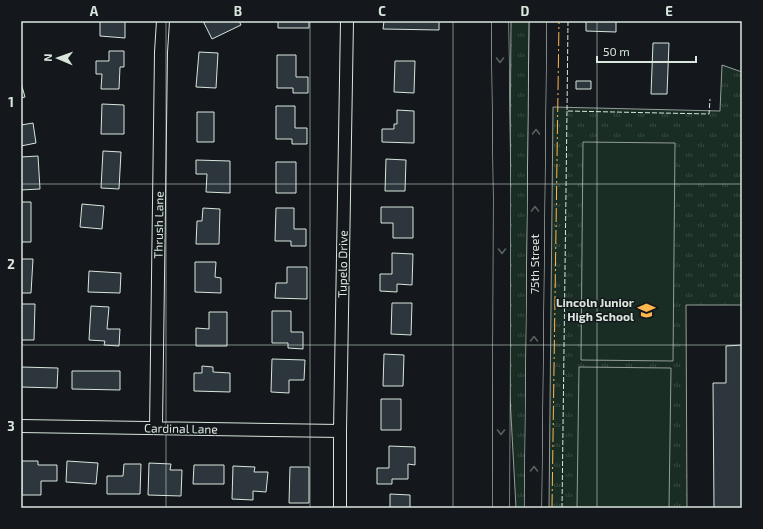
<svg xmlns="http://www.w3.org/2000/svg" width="763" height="529" font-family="'Exo 2',sans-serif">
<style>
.grass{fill:url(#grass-tufts);stroke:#939e99}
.pitch{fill:#1a2d24;stroke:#939e99}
.building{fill:#2c363c;stroke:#d8e6dc}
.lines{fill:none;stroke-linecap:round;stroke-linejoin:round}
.minor-casing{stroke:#d8e6dc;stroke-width:14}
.secondary-casing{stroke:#d8e6dc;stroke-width:18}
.minor{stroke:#14181c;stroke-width:12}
.secondary{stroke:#14181c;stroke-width:17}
.fence{stroke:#d8e6dc;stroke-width:1;stroke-dasharray:5 2;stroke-linecap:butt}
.power{stroke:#ffb74d;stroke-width:1;stroke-dasharray:14 3 2 3;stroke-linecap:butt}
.oneway{stroke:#59605f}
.grid{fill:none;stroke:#d8e6dc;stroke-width:1;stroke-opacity:0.55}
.labels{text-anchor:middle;stroke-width:3;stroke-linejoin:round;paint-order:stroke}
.street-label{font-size:12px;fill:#d8e6dc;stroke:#14181c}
.poi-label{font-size:12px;font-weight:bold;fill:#d8e6dc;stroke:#14181c;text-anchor:end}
.neatline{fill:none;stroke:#d8e6dc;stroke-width:1.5}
.grid-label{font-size:13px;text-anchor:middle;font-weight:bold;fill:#d8e6dc}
</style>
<defs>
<pattern id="grass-tufts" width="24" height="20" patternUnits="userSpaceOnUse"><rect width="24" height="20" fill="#1a2d24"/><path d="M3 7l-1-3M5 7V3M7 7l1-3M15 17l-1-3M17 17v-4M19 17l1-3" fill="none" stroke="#3b4b43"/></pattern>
</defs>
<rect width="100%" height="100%" fill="#14181c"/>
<path class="grass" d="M511 21H529L525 508H516L510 397 509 309Z
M722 65 742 72V305H686L687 508H549L553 107 720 111Z"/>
<path class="pitch" d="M583 142 675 143 673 361 581 360Z
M579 367 671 368 669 508H577Z"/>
<path class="building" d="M100 21H125V38L100 36Z
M203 21H239L241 25 212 39Z
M278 21H309V28H278Z
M384 21H439V30L383 29Z
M586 21H616V32L586 31Z
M653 43H669L667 94H651Z
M109 51H124V67H120L119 89H101L102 74H96V61H109Z
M199 52 218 53 216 88 196 87Z
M277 55H296V77H308V93H293V88H277Z
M395 61H415L414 93 394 92Z
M576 81H591V89H576Z
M21 83 25 97 21 98Z
M102 104 124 105V134H101Z
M276 106H295V128H307V144H292V139H276Z
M397 110 414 111V143L382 142V129H394V124H397Z
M197 112H214V142H197Z
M33 123 36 143 21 146V125Z
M103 151 121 152 119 189 101 188Z
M38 156 40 189 21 190V157Z
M386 159 406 160 405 191H385Z
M196 160 230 161V193L206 192 207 174H196Z
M276 162H296V193H276Z
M21 202H31V242H21Z
M82 204 104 206 102 229 80 227Z
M381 207H413V238H393V223H381Z
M203 208 220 209 219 244H196L197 221H202Z
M276 208H294V229H306V246H291V241H275Z
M392 253 413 254 412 285 397 284V292L380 291V274H392Z
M21 259H33L31 293H21Z
M195 262H216L215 277 221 278V293L195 292Z
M287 267H307V299L275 298 276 283H287Z
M89 271 121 273 120 293 88 292Z
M392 303H412L411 335 391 334Z
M21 304H35L34 340H21Z
M91 306 109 307 107 329H120L119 346 104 345 105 341 89 340Z
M272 311H291V332H303V349L288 348V343H272Z
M209 312H227V346H196V328L209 329Z
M742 345V508H714L713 383H726V346Z
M384 354 404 355 403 386H383Z
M272 359 305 360 304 380H289V393L271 392Z
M202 366 213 367V372L230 373V392L194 391V373H202Z
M21 367 58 368 57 388 21 387Z
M72 371H120V390L72 389Z
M381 399H401V430H381Z
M389 446 415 447V465L408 464V479H392V484H377V468H389Z
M22 461H38V465H57V481H41V495H22Z
M67 461 98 463 96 484 66 482Z
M149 463 171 464 170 470H182L181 496 148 495Z
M124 464H141L140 494H107V476H123Z
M194 465H224V484H193Z
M233 466 255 467 254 472H268L266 492 253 491V500L232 499Z
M290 467H309V503H289Z
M390 494 410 495V508H390Z"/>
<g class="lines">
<defs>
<path id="minor" d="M21 426 340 431
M156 428 161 52 163 21
M340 508V431L347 21"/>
<path id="secondary" d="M500 21 502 198 501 508
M533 508 538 21"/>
</defs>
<use href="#minor" class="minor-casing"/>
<use href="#secondary" class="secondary-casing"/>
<use href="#minor" class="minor"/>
<use href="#secondary" class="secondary"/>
<path class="fence" d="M568 21 567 111 709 114 710 99
M562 508 567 111"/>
<path class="power" d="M552 508 559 21"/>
</g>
<defs><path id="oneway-chevron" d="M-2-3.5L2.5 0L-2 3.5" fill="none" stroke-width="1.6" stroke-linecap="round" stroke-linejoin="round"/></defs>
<g class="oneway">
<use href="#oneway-chevron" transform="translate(500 60) rotate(90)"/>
<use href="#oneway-chevron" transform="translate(536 132) rotate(-89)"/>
<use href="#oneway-chevron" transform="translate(535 209) rotate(-90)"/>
<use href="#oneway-chevron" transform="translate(502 251) rotate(90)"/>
<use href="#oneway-chevron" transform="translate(534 339) rotate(-90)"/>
<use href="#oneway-chevron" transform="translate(501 432) rotate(90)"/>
<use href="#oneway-chevron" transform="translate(534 469) rotate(-90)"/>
</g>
<path class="grid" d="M166 21V508M310 21V508M453 21V508M597 21V508M21 184H742M21 345H742"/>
<defs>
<symbol id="school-bare" viewBox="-9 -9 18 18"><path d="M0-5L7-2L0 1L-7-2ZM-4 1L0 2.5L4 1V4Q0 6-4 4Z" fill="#ffb74d" stroke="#14181c" stroke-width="2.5" paint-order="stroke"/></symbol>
</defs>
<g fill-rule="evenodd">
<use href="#school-bare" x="634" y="298" width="25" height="25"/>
</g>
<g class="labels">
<g class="street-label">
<text transform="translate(159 225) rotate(-89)" y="4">Thrush Lane</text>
<text transform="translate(343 264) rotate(-89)" y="4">Tupelo Drive</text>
<text transform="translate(535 264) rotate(-90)" y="4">75th Street</text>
<text transform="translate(181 429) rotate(1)" y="4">Cardinal Lane</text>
</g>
<g class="poi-label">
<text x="634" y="307">Lincoln Junior<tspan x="634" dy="14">High School</tspan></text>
</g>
</g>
<rect width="763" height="529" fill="none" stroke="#14181c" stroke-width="44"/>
<g transform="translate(58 58) rotate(272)" stroke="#14181c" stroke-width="3" paint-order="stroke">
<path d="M0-3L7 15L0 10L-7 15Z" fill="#d8e6dc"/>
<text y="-6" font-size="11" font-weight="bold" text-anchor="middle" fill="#d8e6dc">N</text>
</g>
<path d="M597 56v6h99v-6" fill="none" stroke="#d8e6dc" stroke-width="2"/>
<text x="603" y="56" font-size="12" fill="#d8e6dc" stroke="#14181c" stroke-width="3" paint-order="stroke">50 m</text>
<rect x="22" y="22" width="719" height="485" class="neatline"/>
<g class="grid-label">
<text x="94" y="16">A</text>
<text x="238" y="16">B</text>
<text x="382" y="16">C</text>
<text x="525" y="16">D</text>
<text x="669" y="16">E</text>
<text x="11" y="107">1</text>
<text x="11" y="269">2</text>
<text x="11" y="431">3</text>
</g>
</svg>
